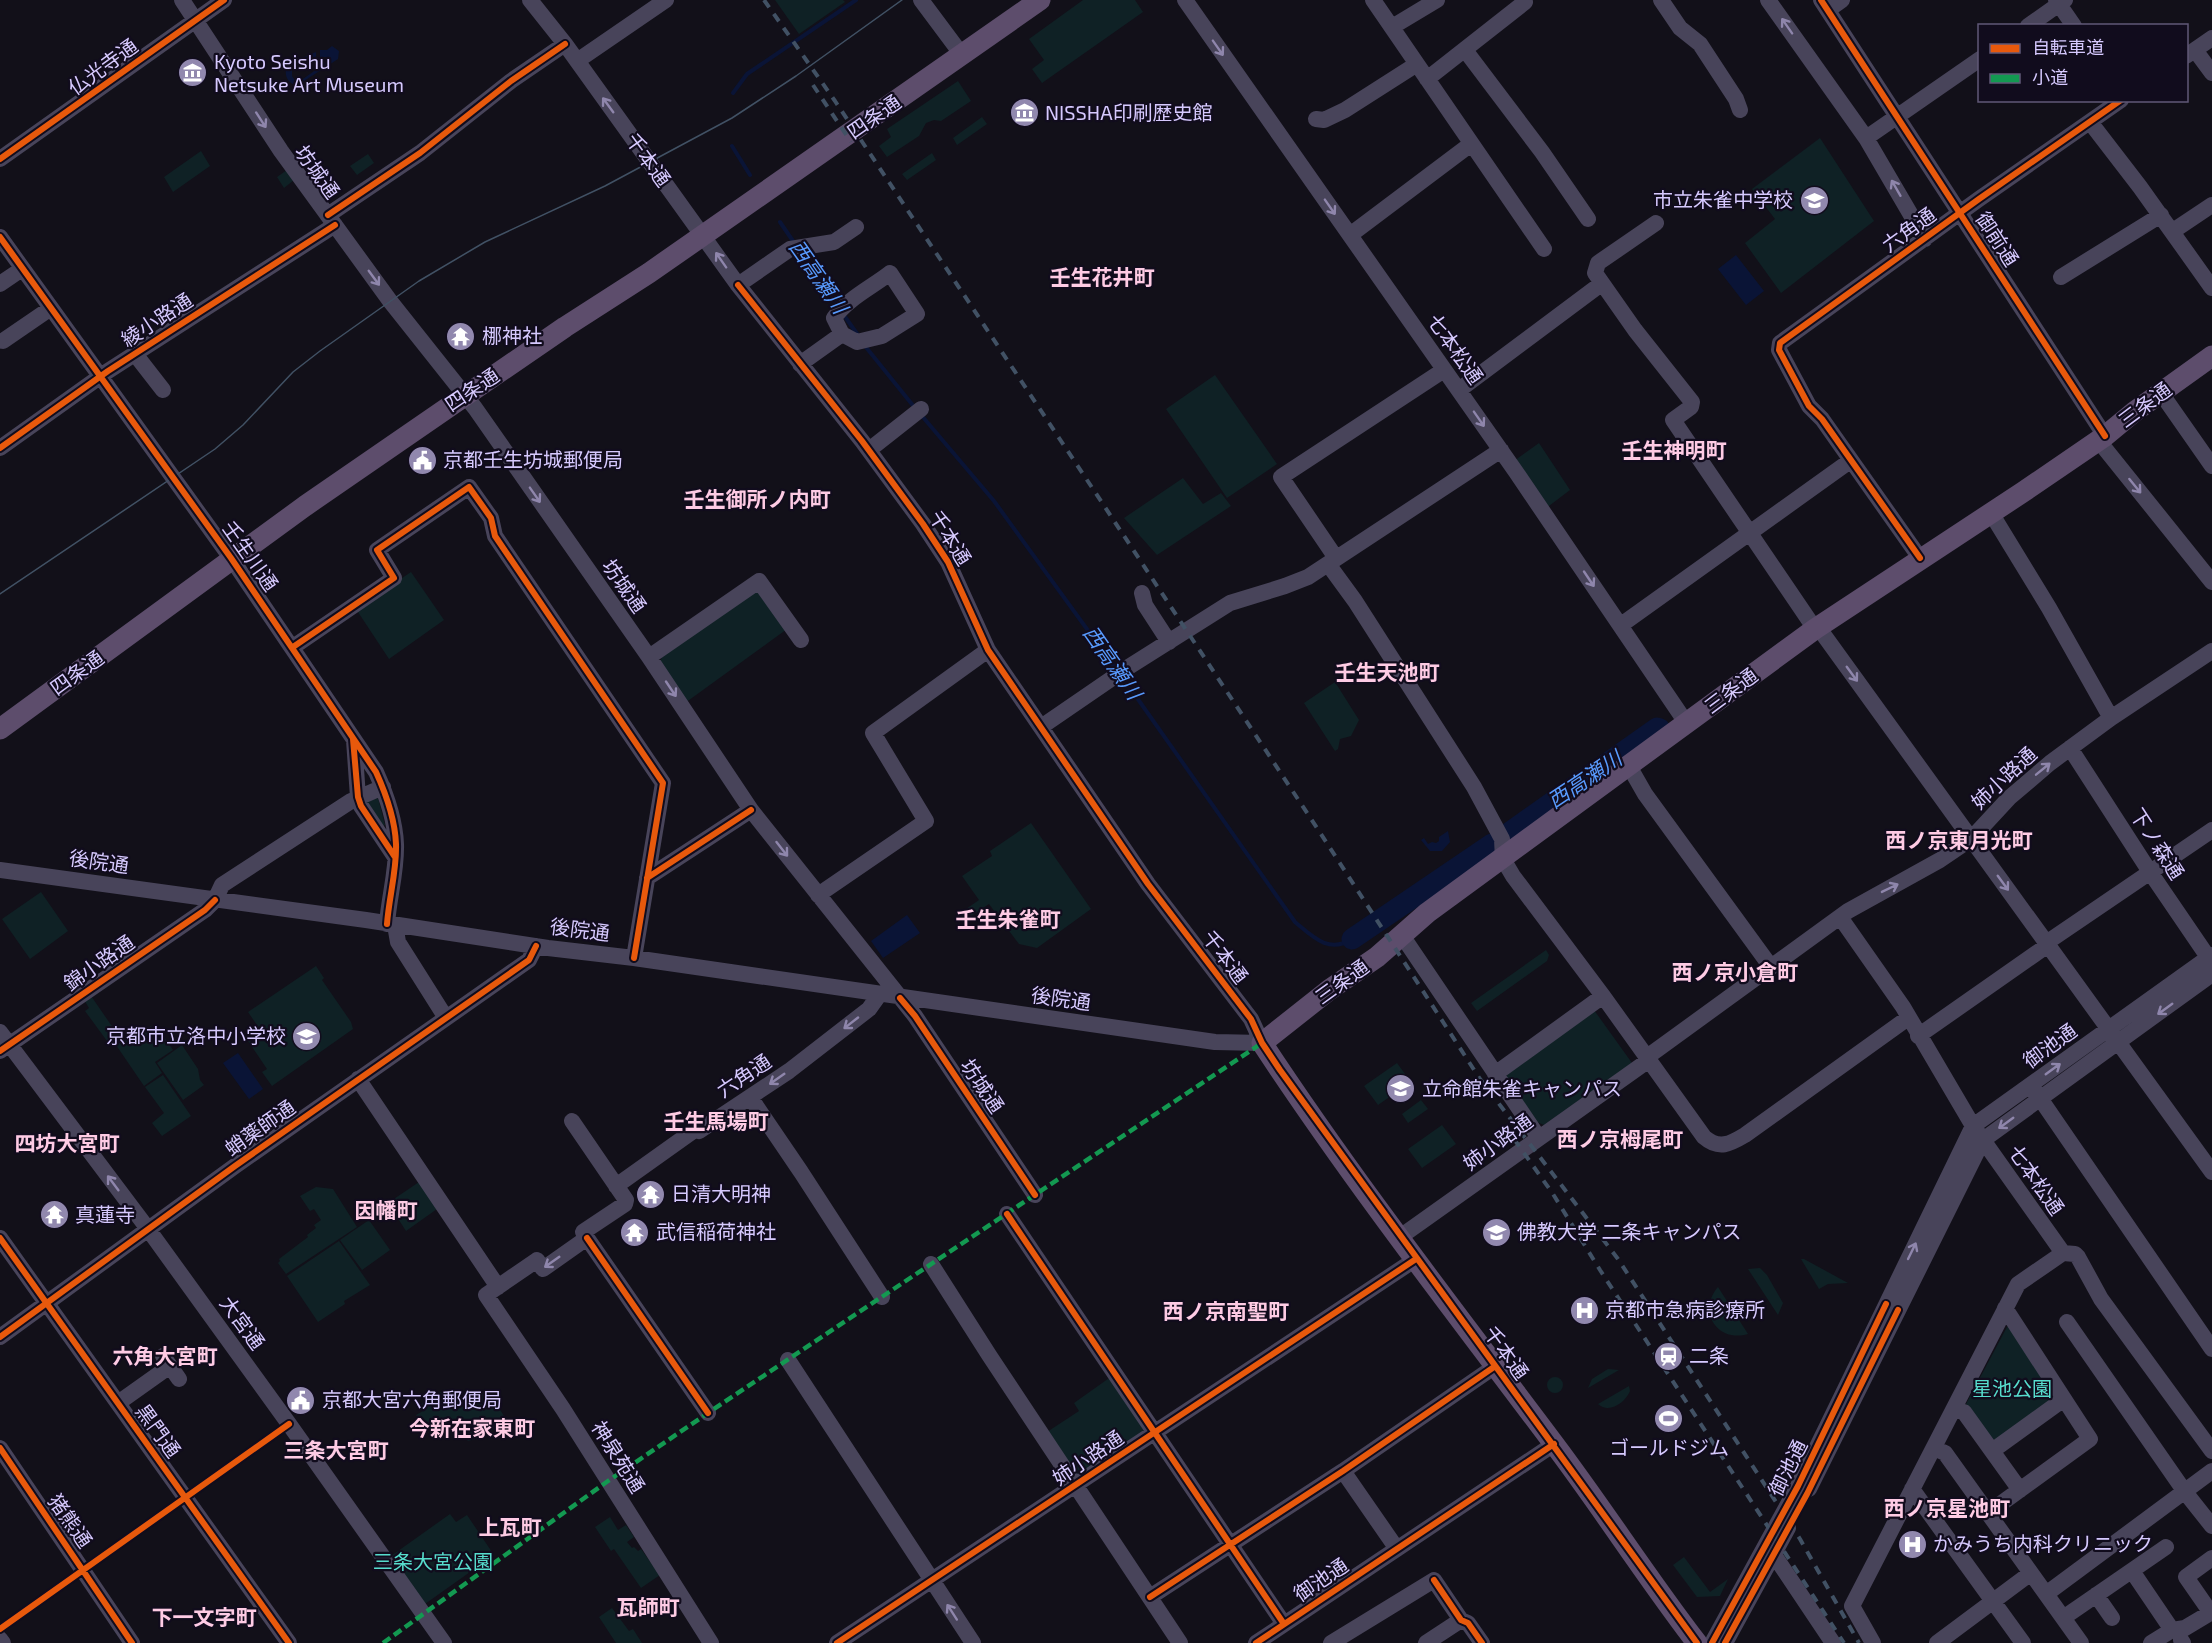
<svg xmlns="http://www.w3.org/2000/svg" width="2212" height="1643" font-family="'Exo 2','Noto Sans JP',sans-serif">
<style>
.green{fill:#0f2125}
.water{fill:#0a1436}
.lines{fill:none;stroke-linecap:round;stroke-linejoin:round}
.stream{stroke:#0a1436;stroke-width:4}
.river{stroke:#0a1436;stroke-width:21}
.minor{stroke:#48445a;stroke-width:16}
.major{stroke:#5d4d6c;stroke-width:21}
.tram{stroke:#415164;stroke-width:1.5}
.rail{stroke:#415164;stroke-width:4;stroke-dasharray:9 8;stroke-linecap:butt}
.quiet{stroke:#139951;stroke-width:4.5;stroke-dasharray:9 4.5;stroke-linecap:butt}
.cycleway-casing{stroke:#110c1d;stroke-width:10}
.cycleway{stroke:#e8590c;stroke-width:6}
.oneway{stroke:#8f86ac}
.labels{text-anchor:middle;stroke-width:4.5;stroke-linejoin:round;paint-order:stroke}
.poi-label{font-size:20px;fill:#d6c9fe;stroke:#110c1d;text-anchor:start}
.street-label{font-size:20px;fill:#d6c9fe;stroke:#110c1d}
.park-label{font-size:20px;fill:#57dccd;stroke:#110c1d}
.water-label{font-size:21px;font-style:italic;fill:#589afd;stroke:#110c1d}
.neighbourhood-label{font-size:21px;font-weight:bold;fill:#fecbe4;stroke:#110c1d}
</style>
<rect width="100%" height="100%" fill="#121019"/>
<path class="green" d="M775 0H843L845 2 799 34Z
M1083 0H1135L1143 12 1042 83 1032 69 1044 60 1029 39Z
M958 81 971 101 941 121 934 120 926 123 919 136 887 157 879 146 891 137 887 129Z
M982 117 987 124 957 145 953 138Z
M1820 138 1874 221 1781 293 1745 243 1775 219 1752 189Z
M201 151 210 166 173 192 164 177Z
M932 153 936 160 907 180 902 174Z
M368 154 374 163 357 175 350 166Z
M287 170 294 180 284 188 277 177Z
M1215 375 1277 464 1227 498 1166 409Z
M1539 443 1570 490 1545 509 1514 461Z
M1183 478 1203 504 1221 493 1231 506 1157 555 1124 518Z
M411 572 444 620 389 659 356 609Z
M755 589 787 629 685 703 659 664 662 657Z
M1335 682 1359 720 1351 736 1340 739 1338 749 1335 751 1304 703Z
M378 798 385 825 383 826 365 801Z
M1031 823 1091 909 1037 948 1019 944 989 904 971 916 966 909 979 900 962 876 992 856 990 851Z
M41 892 68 931 30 959 2 919Z
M1546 950 1549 955 1547 961 1477 1011 1471 1003Z
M316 966 324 978 322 980 351 1022 353 1029 272 1086 262 1072 267 1069 248 1041 261 1031 248 1012Z
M89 993 118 1035 107 1041 85 1011 89 1008 83 998Z
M1594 1010 1632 1063 1544 1125 1537 1122 1508 1081 1506 1073Z
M151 1026 159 1037 163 1035 173 1050 155 1062 162 1073 144 1086 116 1045Z
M182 1045 198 1069 200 1080 204 1085 183 1100 157 1063Z
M1397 1063 1411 1082 1378 1105 1364 1086Z
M163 1075 191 1116 162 1136 152 1123 164 1113 145 1087Z
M1421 1100 1428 1109 1408 1123 1402 1114Z
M1442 1125 1456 1144 1422 1168 1408 1149Z
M419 1182 437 1209 406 1231 388 1203Z
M316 1187 333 1189 357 1227 286 1274 278 1263 280 1261 279 1259 308 1237 307 1235 316 1228 314 1225 321 1220 314 1209 310 1211 300 1196Z
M369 1220 390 1250 362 1270 340 1240Z
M339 1241 370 1285 344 1301 345 1304 318 1322 287 1276Z
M1801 1259H1804L1848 1283 1828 1284 1819 1289Z
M1760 1268 1767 1275 1783 1303 1778 1315 1748 1269Z
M1718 1287 1748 1334C1717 1343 1697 1311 1718 1287Z
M2012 1326 2054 1398 1997 1440 1988 1438 1966 1404 2007 1327Z
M1608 1369 1619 1370 1588 1388 1592 1379Z
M1112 1376 1145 1433 1082 1476 1076 1474 1047 1432 1079 1411 1074 1403Z
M1547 1385a8 8 0 1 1 16 0a8 8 0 1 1-16 0Z
M1629 1386 1630 1391C1625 1403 1609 1414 1598 1404Z
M445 1389 458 1409 488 1390 507 1421 480 1438 468 1441 464 1437 460 1439 446 1431 430 1427 426 1430 416 1415 423 1411 420 1405Z
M450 1514 456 1522 467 1515 494 1555 425 1604 391 1556Z
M610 1517 618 1530 626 1525 634 1537 627 1542 632 1548 634 1547 638 1551 641 1549 660 1575 641 1588 614 1549 611 1551 595 1527Z
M1684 1557 1710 1592 1728 1579 1720 1596 1697 1597 1673 1565Z
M612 1608 629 1631 633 1629 642 1643H616L599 1617Z"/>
<path class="water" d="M332 46 339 51 338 59 301 83 295 85C282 80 284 65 293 57L297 60 316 52V57L301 60 292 69V76L296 82 300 81 327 62 330 57H320V50H327Z
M1736 255 1764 291 1746 305 1718 269Z
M1448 831 1450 842 1442 851H1430L1421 840 1424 838 1428 844 1432 842 1436 843 1439 841V837Z
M907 915 920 933 883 958 871 941Z
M238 1053 263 1089 249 1099 223 1063Z"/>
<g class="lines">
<path class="stream" d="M733 93 747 74 856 0
M732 146 750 175
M780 222 795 244
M801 252 837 305
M843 314 858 335
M865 346 915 408
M922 416 994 501 1116 669
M1123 678 1295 922C1313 937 1329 954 1352 939"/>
<path class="river" d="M1510 832 1657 728 1660 729
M1352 939 1492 844"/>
<path class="minor" d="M182 0 281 151 390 301 475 408 649 657 751 810 915 1016 1035 1195
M921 0 962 55
M1185 0 1516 472 1687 724
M1373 0 1544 249
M1661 0 1680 28 1700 44 1736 99 1740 110
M1768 0 1866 138 1925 239
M1821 0 2105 436
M2056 0 2074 26
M1828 10 1842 0
M2028 26 2065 0
M1392 27 1437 0
M1465 50 1542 152 1588 219
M2195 50 2212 73
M2186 56 2212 38
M577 61 666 0
M1427 79 1525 2 1524 0
M1316 119 1324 120 1345 110 1417 64
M2090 122 2140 187 2212 288
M1866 138 1980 59
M0 159 224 0
M328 215 420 153 511 81 565 44
M1656 223 1598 263 1595 273 1635 330 1692 402 1691 407 1673 420 1815 629
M2173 231 2212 205
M1350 235 1471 144
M0 237 231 558 376 772C386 794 395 819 396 844 397 870 389 897 387 924
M2061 277 2161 215
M0 284 22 269
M738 285 790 249 834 242 856 227
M3 341 51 308
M135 354 163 390
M800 364 842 334 857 342 882 336 917 314 890 273C872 287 847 299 834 318L842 334
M1459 390 1601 284
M2161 393 2212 466
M2098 440 2212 582
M0 448 108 371 335 225
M869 450 921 409
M1991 513 2049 608 2111 718
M1336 558 1281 477 1444 370
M1920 558 1822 419 1809 406 1779 350 1780 343 1979 199 2121 100
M1328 564 1355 601 1474 787 1502 839 1503 859 1513 876 1603 996 1704 1137C1719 1150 1730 1144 1745 1135L1908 1018
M1142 593 1145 605 1169 642
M1621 625 1850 461
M1818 627 2212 1172
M293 647 394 578 377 550 469 487 491 518 495 536 663 783 634 958
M649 657 759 581 801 640
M1041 727 1127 668 1230 603 1285 586 1308 577 1501 450
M354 740 358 797 361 806 395 857
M2070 748 2150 872 2212 963
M1629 766 1645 794 1771 967
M0 870 366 920 548 948 634 958 1215 1042 1262 1043 1251 1019 1148 884 988 650 948 562 923 524 862 441 738 285 565 44 530 0
M647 878 751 810
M818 895 926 821 873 733 988 650
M1840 917 1903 1007 1973 1126 2063 1253
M395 925 398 942 446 1018
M1401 934 1539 1138
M2046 943 2212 830
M0 1032 148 1229 289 1424 444 1643
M1918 1036 2048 945
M0 1051 205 910 215 900 222 885 351 801 383 787
M1647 1057 1848 911 1940 860 1971 839 2009 798 2050 763 2111 718 2212 651
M1495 1074 1603 996
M358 1079 498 1287
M2035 1091 2212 1349
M750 1097 801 1172 882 1297
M572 1121 626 1200 625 1204 583 1232 587 1238 543 1269 537 1260 486 1295 563 1409 711 1643
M616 1186 696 1129 699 1131 789 1071 869 1009 879 995
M1007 1214 1284 1624
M1400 1237 1649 1060
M0 1238 289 1643
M587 1238 708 1413
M2063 1253 2075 1254 2078 1257 2101 1299 2212 1451
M931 1264 989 1355 1180 1643
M2067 1322 2185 1492 2212 1526
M0 1337 235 1166 529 960 536 946
M163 1356 179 1379
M788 1360 973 1643
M118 1403 170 1366
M1953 1410 1964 1412 2020 1490
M0 1448 132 1643
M1934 1448 1945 1453 2081 1643
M1992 1451 2064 1399
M1343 1471 1397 1549
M1809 1489 1983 1140 2212 974
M1912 1489 2023 1643
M1988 1513 2090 1439 2005 1308
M1774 1555 1833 1643
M2132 1571 2172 1630
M2046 1594 2212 1471
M2096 1595 2112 1618
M1150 1597 1343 1471 1494 1367
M2211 1613 2186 1577 2212 1558
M2063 1618 2166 1547
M0 1639 3 1643
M2181 1640 2183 1643
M837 1643 1416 1259
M1256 1643 1554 1444
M1331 1643 1434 1580 1461 1620 1468 1623 1482 1643
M1426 1643 1461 1620
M1712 1643 1798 1486 1973 1126 2212 955
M1725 1643 1788 1528
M1873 1643 1852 1606 2018 1284 2063 1253
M1937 1643 2031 1573
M2151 1643 2172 1630 2185 1628 2212 1612"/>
<path class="major" d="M0 729 305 506 565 327 649 273 1040 0
M1697 1643C1647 1578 1603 1509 1554 1444 1455 1312 1353 1181 1262 1043L1329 990 1377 957 1427 913 1815 629 2023 492 2105 436 2134 412 2212 356"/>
<path class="tram" d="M0 594 215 449 243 425 293 372 320 351 419 281 485 242 605 186 732 118 796 76 902 0"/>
<path class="rail" d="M764 0 835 101 1093 489 1319 831 1480 1079 1618 1259 1800 1539 1859 1643
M813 85 851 142
M1514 1139 1553 1194 1600 1270 1844 1643"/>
<path class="quiet" d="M383 1643 608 1481 708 1413 1262 1043"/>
<defs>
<path id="cycleway" d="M1821 0 2105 436
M0 159 224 0
M328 215 420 153 511 81 565 44
M0 237 231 558 376 772C386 794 395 819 396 844 397 870 389 897 387 924
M738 285 862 441 923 524 948 562 988 650 1148 884 1251 1019 1262 1043 1280 1070 1697 1643
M0 448 108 371 335 225
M1920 558 1822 419 1809 406 1779 350 1780 343 1979 199 2121 100
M293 647 394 578 377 550 469 487 491 518 495 536 663 783 634 958
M353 739 358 797 361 806 395 857
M647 878 751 810
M900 998 915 1016 1035 1195
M0 1051 205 910 215 900
M1007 1214 1284 1624
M0 1238 289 1643
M587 1238 708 1413
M0 1337 235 1166 529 960 536 946
M0 1448 132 1643
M1434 1580 1461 1620 1468 1623 1482 1643
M1150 1597 1343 1471 1494 1367
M0 1629 289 1424
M837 1643 1416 1259
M1256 1643 1554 1444
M1712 1643 1798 1486 1886 1304
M1725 1643 1807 1494 1898 1310"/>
</defs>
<use href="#cycleway" class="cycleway-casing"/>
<use href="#cycleway" class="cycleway"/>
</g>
<defs><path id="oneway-shaft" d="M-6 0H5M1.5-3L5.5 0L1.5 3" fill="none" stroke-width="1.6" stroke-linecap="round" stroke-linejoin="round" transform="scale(1.5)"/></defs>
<g class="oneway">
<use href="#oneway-shaft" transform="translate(1787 26) rotate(-125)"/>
<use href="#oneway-shaft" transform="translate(1218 48) rotate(55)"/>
<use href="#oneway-shaft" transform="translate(608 105) rotate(-126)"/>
<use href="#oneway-shaft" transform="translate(261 120) rotate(57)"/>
<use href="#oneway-shaft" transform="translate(1896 188) rotate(-120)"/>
<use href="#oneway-shaft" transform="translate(1330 207) rotate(55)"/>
<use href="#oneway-shaft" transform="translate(721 260) rotate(-125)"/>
<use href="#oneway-shaft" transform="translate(374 278) rotate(54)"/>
<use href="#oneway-shaft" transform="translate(1479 419) rotate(55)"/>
<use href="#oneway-shaft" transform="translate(2135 486) rotate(51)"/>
<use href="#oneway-shaft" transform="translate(535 495) rotate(55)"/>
<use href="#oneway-shaft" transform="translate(1589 579) rotate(56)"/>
<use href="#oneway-shaft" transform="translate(1852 674) rotate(54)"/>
<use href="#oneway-shaft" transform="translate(671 689) rotate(56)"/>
<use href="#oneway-shaft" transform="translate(2043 769) rotate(-39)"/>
<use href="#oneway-shaft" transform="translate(782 849) rotate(52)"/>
<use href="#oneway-shaft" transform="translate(2003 883) rotate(54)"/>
<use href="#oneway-shaft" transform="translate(1890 888) rotate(-26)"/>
<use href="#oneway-shaft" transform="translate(2165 1009) rotate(144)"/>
<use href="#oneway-shaft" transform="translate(851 1023) rotate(142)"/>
<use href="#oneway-shaft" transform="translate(2053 1069) rotate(-36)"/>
<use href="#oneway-shaft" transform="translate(777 1079) rotate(145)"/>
<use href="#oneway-shaft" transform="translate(2006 1123) rotate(144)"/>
<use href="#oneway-shaft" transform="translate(113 1183) rotate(-127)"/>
<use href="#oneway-shaft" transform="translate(1912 1251) rotate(-64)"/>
<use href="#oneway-shaft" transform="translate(552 1262) rotate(145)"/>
<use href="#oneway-shaft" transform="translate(952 1612) rotate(-123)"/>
</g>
<defs>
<symbol id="museum-disc" viewBox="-11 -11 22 22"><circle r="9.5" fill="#9188ae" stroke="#110c1d"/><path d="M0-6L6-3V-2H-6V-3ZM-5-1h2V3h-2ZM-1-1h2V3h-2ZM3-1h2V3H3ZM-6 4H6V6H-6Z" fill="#fff"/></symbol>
<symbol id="school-disc" viewBox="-11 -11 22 22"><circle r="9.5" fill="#9188ae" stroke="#110c1d"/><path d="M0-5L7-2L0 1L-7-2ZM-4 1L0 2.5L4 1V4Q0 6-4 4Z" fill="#fff"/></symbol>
<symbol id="temple-disc" viewBox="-11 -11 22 22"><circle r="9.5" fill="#9188ae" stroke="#110c1d"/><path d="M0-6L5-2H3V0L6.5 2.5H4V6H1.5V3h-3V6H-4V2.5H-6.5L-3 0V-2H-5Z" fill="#fff"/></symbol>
<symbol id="civic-disc" viewBox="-11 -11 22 22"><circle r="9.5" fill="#9188ae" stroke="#110c1d"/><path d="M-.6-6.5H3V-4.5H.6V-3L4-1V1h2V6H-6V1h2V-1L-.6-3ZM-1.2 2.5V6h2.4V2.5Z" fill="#fff"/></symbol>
<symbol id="university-disc" viewBox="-11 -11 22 22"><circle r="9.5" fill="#9188ae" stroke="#110c1d"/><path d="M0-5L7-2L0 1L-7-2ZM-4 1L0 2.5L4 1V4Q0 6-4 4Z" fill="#fff"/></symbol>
<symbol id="hospital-disc" viewBox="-11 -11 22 22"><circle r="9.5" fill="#9188ae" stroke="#110c1d"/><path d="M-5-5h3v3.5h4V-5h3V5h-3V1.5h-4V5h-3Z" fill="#fff"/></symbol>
<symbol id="station-disc" viewBox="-11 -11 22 22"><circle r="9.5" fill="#9188ae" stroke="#110c1d"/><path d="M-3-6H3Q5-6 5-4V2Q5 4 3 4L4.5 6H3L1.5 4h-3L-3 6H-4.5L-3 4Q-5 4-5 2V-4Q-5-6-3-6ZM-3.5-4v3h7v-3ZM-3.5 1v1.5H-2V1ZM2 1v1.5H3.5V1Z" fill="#fff"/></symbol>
<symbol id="stadium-disc" viewBox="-11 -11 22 22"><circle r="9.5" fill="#9188ae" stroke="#110c1d"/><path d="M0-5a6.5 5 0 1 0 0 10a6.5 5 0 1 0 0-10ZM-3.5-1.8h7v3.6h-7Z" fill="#fff"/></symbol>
</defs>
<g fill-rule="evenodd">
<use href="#museum-disc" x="176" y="56" width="33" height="33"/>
<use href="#museum-disc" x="1008" y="96" width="33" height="33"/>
<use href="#school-disc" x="1798" y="184" width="33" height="33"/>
<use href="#temple-disc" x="444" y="320" width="33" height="33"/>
<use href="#civic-disc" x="406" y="444" width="33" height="33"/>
<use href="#school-disc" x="290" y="1020" width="33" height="33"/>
<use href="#university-disc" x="1384" y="1072" width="33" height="33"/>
<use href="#temple-disc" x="634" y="1178" width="33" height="33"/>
<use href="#temple-disc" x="38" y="1198" width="33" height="33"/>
<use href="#temple-disc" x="618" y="1216" width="33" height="33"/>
<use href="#university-disc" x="1480" y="1216" width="33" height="33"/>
<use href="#hospital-disc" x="1568" y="1294" width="33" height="33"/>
<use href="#station-disc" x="1652" y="1340" width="33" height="33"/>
<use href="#civic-disc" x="284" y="1384" width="33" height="33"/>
<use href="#stadium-disc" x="1652" y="1402" width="33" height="33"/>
<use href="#hospital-disc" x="1896" y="1528" width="33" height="33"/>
</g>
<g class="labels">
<g class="poi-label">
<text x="214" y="69">Kyoto Seishu<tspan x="214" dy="23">Netsuke Art Museum</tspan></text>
<text x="1045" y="120">NISSHA印刷歴史館</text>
<text x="1793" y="207" text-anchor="end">市立朱雀中学校</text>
<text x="482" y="343">梛神社</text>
<text x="443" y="467">京都壬生坊城郵便局</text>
<text x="286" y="1043" text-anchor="end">京都市立洛中小学校</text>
<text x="1422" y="1096">立命館朱雀キャンパス</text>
<text x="671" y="1201">日清大明神</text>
<text x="75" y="1222">真蓮寺</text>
<text x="656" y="1239">武信稲荷神社</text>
<text x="1517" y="1239">佛教大学 二条キャンパス</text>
<text x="1605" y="1317">京都市急病診療所</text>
<text x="1689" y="1363">二条</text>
<text x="322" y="1407">京都大宮六角郵便局</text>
<text x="1669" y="1455" text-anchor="middle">ゴールドジム</text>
<text x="1933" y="1551">かみうち内科クリニック</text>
</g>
<g class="street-label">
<text transform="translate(103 67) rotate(-36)" y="7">仏光寺通</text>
<text transform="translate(874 117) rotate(-35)" y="7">四条通</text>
<text transform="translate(648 160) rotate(54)" y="7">千本通</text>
<text transform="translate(317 172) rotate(54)" y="7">坊城通</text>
<text transform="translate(1909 230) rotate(-36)" y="7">六角通</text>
<text transform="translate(1997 239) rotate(57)" y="7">御前通</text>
<text transform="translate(157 320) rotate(-33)" y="7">綾小路通</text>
<text transform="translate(1455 349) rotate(55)" y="7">七本松通</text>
<text transform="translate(472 390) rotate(-34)" y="7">四条通</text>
<text transform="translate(2145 405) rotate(-37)" y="7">三条通</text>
<text transform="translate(950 538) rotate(58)" y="7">千本通</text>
<text transform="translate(250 556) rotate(55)" y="7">壬生川通</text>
<text transform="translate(624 586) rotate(55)" y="7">坊城通</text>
<text transform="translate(77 673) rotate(-36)" y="7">四条通</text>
<text transform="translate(1731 691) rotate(-37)" y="7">三条通</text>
<text transform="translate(2004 778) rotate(-43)" y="7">姉小路通</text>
<text transform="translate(2157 844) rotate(57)" y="7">下ノ森通</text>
<text transform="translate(99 862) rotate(8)" y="7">後院通</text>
<text transform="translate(580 930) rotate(7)" y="7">後院通</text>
<text transform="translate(1225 957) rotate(53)" y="7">千本通</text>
<text transform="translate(99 963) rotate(-35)" y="7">錦小路通</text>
<text transform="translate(1342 982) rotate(-36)" y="7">三条通</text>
<text transform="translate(1061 999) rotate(8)" y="7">後院通</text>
<text transform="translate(2050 1046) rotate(-36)" y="7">御池通</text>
<text transform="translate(744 1076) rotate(-34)" y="7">六角通</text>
<text transform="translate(982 1086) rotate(56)" y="7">坊城通</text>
<text transform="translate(260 1128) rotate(-35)" y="7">蛸薬師通</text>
<text transform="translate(1498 1142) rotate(-36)" y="7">姉小路通</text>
<text transform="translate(2036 1180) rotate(55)" y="7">七本松通</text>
<text transform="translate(242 1323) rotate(54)" y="7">大宮通</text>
<text transform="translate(1506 1353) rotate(54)" y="7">千本通</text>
<text transform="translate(158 1431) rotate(54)" y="7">黒門通</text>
<text transform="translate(618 1457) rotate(58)" y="7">神泉苑通</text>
<text transform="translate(1088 1458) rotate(-34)" y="7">姉小路通</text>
<text transform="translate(1788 1468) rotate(-63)" y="7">御池通</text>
<text transform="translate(70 1521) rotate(55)" y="7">猪熊通</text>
<text transform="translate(1321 1580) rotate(-34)" y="7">御池通</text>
</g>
<g class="park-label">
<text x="2012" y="1396">星池公園</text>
<text x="433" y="1569">三条大宮公園</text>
</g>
<g class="water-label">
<text transform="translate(818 277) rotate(55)" y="7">西高瀬川</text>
<text transform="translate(1112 663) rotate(55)" y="7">西高瀬川</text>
<text transform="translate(1585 780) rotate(-34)" y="7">西高瀬川</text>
</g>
<g class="neighbourhood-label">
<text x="1102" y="285">壬生花井町</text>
<text x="1674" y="458">壬生神明町</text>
<text x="757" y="507">壬生御所ノ内町</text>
<text x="1387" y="680">壬生天池町</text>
<text x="1959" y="848">西ノ京東月光町</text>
<text x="1008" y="927">壬生朱雀町</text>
<text x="1735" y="980">西ノ京小倉町</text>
<text x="716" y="1129">壬生馬場町</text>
<text x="1620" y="1147">西ノ京栂尾町</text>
<text x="67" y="1151">四坊大宮町</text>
<text x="386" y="1218">因幡町</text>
<text x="1226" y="1319">西ノ京南聖町</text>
<text x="165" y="1364">六角大宮町</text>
<text x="472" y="1436">今新在家東町</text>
<text x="336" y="1458">三条大宮町</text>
<text x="1947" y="1516">西ノ京星池町</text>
<text x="510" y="1535">上瓦町</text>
<text x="648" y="1615">瓦師町</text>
<text x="204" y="1625">下一文字町</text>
</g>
</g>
<rect x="1978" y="24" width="210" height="78" fill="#110c1d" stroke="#605877" stroke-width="1.5"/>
<rect x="1990" y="44" width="30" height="9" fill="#e8590c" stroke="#605877" stroke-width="1.5"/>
<text x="2032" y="54" font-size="18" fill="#d6c9fe">自転車道</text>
<rect x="1990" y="74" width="30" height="9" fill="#139951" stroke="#605877" stroke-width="1.5"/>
<text x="2032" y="84" font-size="18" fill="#d6c9fe">小道</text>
</svg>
